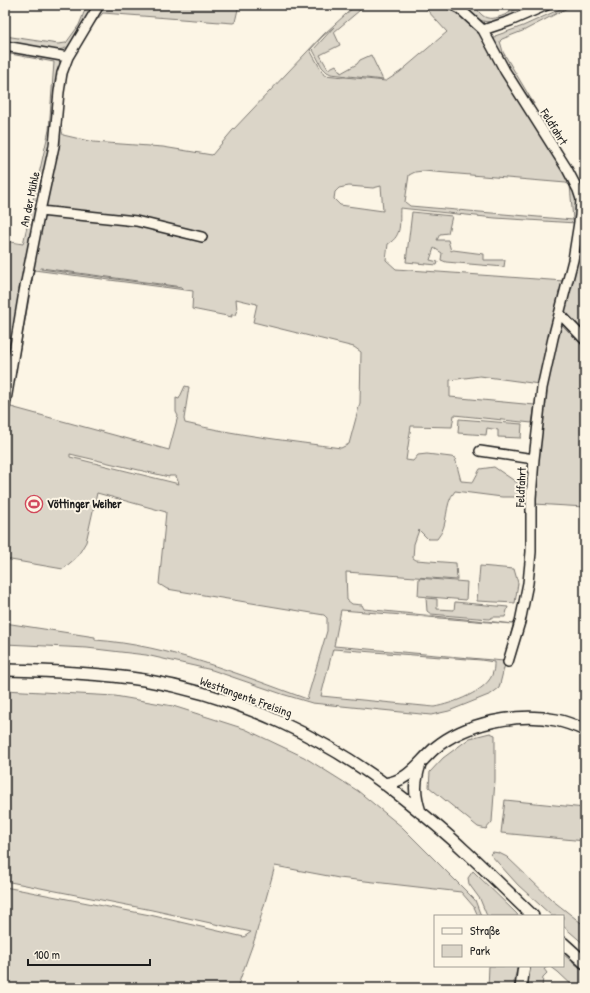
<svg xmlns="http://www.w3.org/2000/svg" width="590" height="993" font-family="'Patrick Hand',sans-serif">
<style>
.green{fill:#dbd5c8;stroke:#7c7872;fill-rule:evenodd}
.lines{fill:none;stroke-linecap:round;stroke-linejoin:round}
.minor-casing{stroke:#1c1c1c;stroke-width:12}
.major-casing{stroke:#1c1c1c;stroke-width:14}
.minor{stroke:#fcf5e5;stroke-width:9}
.major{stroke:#fcf5e5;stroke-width:11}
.labels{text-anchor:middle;stroke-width:4;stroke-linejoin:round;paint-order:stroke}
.street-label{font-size:12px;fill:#1c1c1c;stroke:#fcf5e5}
.poi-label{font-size:12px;font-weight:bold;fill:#1c1c1c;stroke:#fcf5e5;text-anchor:start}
</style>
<rect width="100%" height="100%" fill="#fcf5e5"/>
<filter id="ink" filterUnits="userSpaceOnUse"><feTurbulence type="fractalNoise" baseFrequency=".025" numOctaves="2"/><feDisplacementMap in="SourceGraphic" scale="8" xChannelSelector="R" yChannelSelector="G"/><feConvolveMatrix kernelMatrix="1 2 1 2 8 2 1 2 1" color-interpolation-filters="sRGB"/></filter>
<g filter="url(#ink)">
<path class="green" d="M87 5 96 6 70 46C53 56 24 47 5 43V36L58 44 66 43 79 25Z
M103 5H239L235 22 233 23 103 13C78 40 65 67 62 104 61 115 60 125 63 135L93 142 163 147 212 155 232 131 324 34 356 5H366L334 32 340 45 320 55 328 69 336 65 341 73 357 64 360 60 371 55 383 80 331 74 327 72 322 67 313 50 334 27 323 36 310 50 324 75 386 81 400 72 447 32 427 10V5H446L456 10 476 28 564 170 576 195 578 207 576 223 495 218 400 208C399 223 403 235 388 244L386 260 396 269 564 281 539 384 480 376 450 380V397L535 405 532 423 454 415 452 427 411 426 406 460 413 461 418 455 427 454 451 457 455 458 461 481 473 482 480 469 494 467 525 488 518 497H502L455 491C443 505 450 524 437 539H428L419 530 414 544 413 558 416 560 456 563 457 580 346 572 347 600 352 604 362 605 364 609 515 624 499 688 491 694 449 711 431 715 421 714 312 703 282 694 212 670 146 655 87 648 5 644V623L95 637V640C168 645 238 674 307 699L327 631V618L324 615 167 589 159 584 166 512 97 493 86 542 77 557 63 569 5 559V420L43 213 60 144V106L68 64 90 26 101 10ZM423 171 566 183 570 185 573 220 410 206 405 202 409 175 415 172ZM349 186 373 188 381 186 383 211 340 205 334 199 335 192 339 188ZM41 268 182 287 183 288 41 269ZM34 270 193 291 192 309 232 317 231 315H235L237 310 236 299 257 304 253 322 354 347 361 352 360 403 349 444 341 448C289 441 236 435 185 423L184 419 189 387 185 386 179 399 176 398V412L178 416 169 450 11 407 10 404ZM70 454 169 477V476H176L179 484 70 457ZM341 610 513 624V625L504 661 334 646ZM333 649 481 660 494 662C494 665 494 669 493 672 489 691 451 704 434 707L321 696Z
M461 5H474C477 8 479 13 482 15 494 26 515 7 527 5 530 4 533 5 536 5 523 11 495 27 480 20 473 17 468 9 461 5Z
M569 5H585L571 6 525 30 502 39 500 41 503 52 534 104 509 72 494 44 495 36 523 26Z
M5 49 59 59 60 61 52 141 30 234 5 390V241L23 244 49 130 54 62 5 53Z
M412 212 452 216 448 233 440 234 437 240H448L451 251 453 250 484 254V260H505L504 267 446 262 441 260 442 253 434 248 430 260 438 262 437 265 406 262Z
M581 223H585V507L534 504 546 382Z
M459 419 522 424 521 438 498 437V430L487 428 486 435 458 433Z
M480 566 514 569 518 583 515 603 477 601Z
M419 578 467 582 466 600 418 596Z
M426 598 437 599V609L454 610 455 602 508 607 505 617H493L489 619 431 614 427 611Z
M5 690 115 696 173 706 245 729 304 757 358 791 402 827 475 900 481 916H478L474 907 461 892 339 878 275 866 255 938 237 988H5V887L150 915 244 937 251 932 152 910 5 881Z
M490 733 495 735V780L492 822 486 829 478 827 429 787 430 772 443 758 470 738Z
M505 800 585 808V841L501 833Z
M493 852 499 853 507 857 552 900 585 926V945L563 926V916H552L518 885 490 854Z
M473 871 517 914 518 916H487L480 899 469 884 468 878Z
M563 954 585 972V988H575L558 972 550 966H563Z
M489 966H518L514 981 515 988H488Z
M529 966H549L544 969 547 973 543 977 542 988H526Z"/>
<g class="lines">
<defs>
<path id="minor" d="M452 5 460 9 483 30 510 21 547 5
M483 30 505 71 567 169 578 190 581 199 580 216 573 260 553 338 542 388 534 459 531 498V552L528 583 520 622 508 662
M5 46 68 57
M40 211 136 221 202 237
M560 314 585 340
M5 406 24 292 40 211 54 146 59 92 62 73 68 57 99 5
M480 451 534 459"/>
<path id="major" d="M5 670C51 671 98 673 144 680 239 696 328 738 403 798 423 814 444 831 463 849 487 871 510 894 533 916
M420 764C414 783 414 793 420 812
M384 784C409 781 417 764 435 748 465 723 518 712 556 720 566 722 576 726 585 730
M563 943 585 963
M521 988 524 966"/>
</defs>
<use href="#minor" class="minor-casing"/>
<use href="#major" class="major-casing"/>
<use href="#minor" class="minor"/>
<use href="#major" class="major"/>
</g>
</g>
<defs>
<symbol id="stadium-ring" viewBox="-11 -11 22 22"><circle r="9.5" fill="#fcf5e5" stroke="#d1495b" stroke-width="1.5"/><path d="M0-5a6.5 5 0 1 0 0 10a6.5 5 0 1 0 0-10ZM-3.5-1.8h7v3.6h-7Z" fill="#d1495b"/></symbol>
</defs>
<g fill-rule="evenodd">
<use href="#stadium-ring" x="24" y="494" width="20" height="20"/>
</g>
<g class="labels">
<g class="street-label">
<text transform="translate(554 127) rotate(58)" y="4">Feldfahrt</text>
<text transform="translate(30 199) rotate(-78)" y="4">An der Mühle</text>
<text transform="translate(521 487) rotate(-87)" y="4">Feldfahrt</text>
<text transform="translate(246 697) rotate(20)" y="4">Westtangente Freising</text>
</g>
<g class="poi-label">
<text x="47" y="508">Vöttinger Weiher</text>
</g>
</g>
<rect width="590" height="993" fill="none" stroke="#fcf5e5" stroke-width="20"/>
<rect x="10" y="10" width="570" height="973" fill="none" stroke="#1c1c1c" stroke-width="1.5" filter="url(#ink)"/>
<rect x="434" y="915" width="130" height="52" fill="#fcf5e5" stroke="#a29e95"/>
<rect x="442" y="928" width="20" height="6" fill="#fcf5e5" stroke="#a29e95"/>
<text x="470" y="935" font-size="12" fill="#1c1c1c">Straße</text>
<rect x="442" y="945" width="20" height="12" fill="#dbd5c8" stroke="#a29e95"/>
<text x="470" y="955" font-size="12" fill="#1c1c1c">Park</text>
<path d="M28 959v6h122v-6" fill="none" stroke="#1c1c1c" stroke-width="2"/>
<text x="34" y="959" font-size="12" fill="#1c1c1c" stroke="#fcf5e5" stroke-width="3" paint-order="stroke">100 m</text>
</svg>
